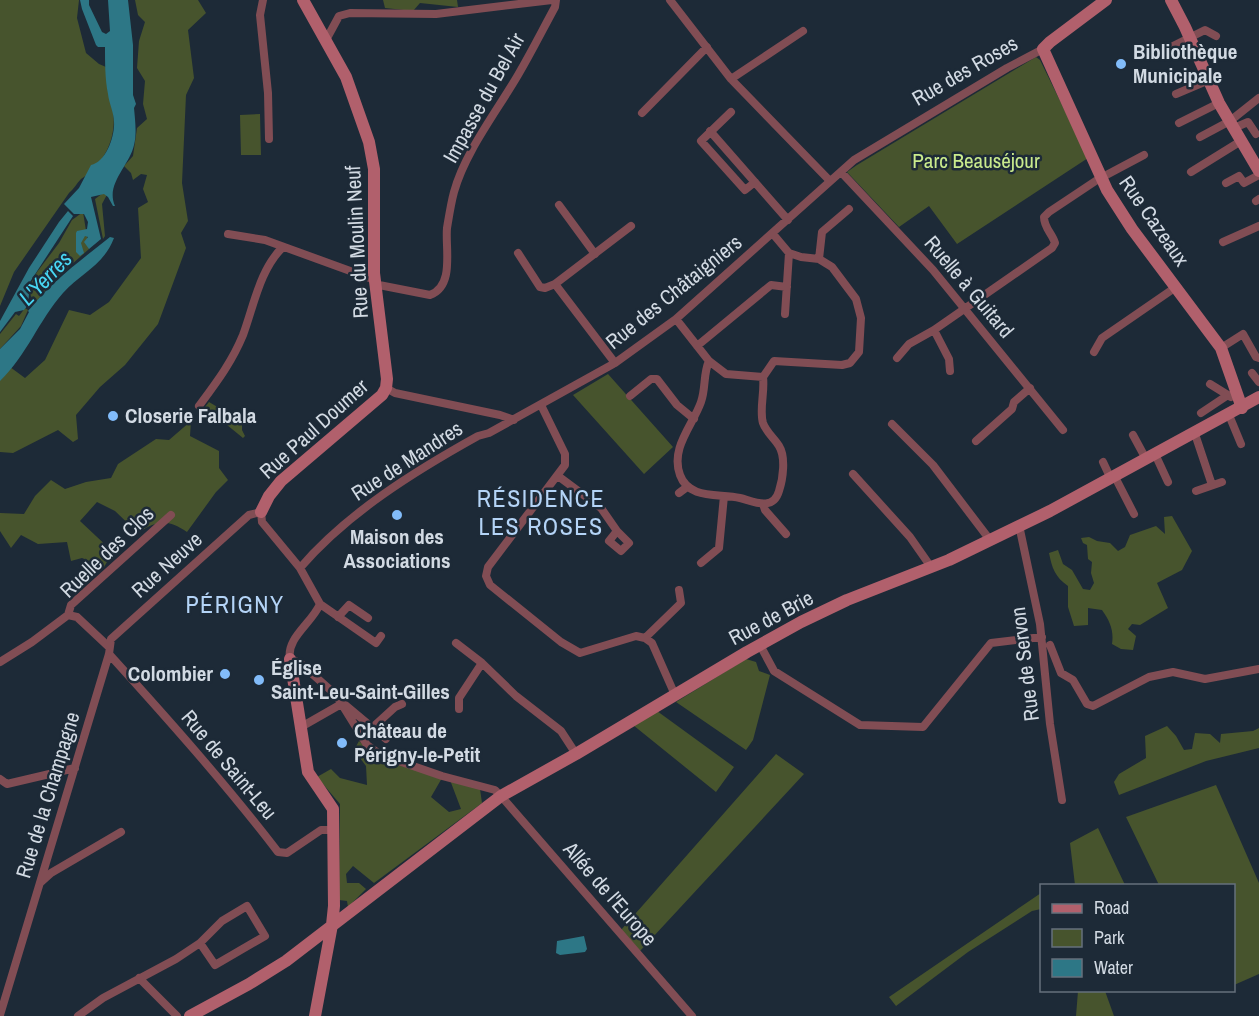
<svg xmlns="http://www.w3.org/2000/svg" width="1259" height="1016" font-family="'Archivo Narrow',sans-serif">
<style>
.green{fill:#47542d}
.water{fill:#2d7786}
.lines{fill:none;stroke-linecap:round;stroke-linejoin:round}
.street{stroke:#814d54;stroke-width:8}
.secondary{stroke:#b1606c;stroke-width:12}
.poi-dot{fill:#82bcfa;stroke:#1d2a37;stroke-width:2}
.labels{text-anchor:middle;stroke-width:5;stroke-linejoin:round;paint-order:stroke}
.poi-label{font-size:21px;font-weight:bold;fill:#d2dae3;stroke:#1d2a37;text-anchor:start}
.street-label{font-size:21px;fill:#d2dae3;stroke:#1d2a37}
.park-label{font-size:21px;fill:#caeb8d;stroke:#1d2a37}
.water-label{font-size:22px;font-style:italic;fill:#48d6f3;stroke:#1d2a37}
.quarter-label{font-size:24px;letter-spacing:1.5px;fill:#b4d4f7;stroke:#1d2a37}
</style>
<rect width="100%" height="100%" fill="#1d2a37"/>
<path class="green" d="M0 0H79L77 18 86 53 99 64 106 67C113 110 124 134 93 171 89 174 85 176 81 179 76 184 74 189 69 193L14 272 0 306Z
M135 0H198L206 13 188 30 194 78 186 95 182 183 188 221 181 233 186 248 158 324 125 365 100 387 76 415 78 439 73 442 58 430 13 453 0 452V380L10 367 25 378 45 360 69 310 90 315 109 302 141 258 138 208 148 202 143 189 147 175 141 174 133 180 131 173 124 166 133 156 137 128 147 119 143 104 145 81 137 68 139 41 145 22 138 15Z
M383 0H457L458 7 420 3 413 11 385 8Z
M1036 57 1040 60 1088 158 957 244 929 206 899 227 847 172 857 165Z
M260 114 261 155H241L240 115Z
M111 187 102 204 105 236 103 239 95 199Z
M83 212 89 249 53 281 32 307 30 306 32 298 29 292 30 285 37 272 59 243 72 220Z
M25 308 28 310 21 326 0 349V334L16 314 19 316Z
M608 374 673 447 644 474 573 395Z
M209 402 231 415 242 419V430L245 436 243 438 205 407Z
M191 421 190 436 219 451V468L228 480 216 492 187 532C168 519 157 520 138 533L115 511 97 502 80 521 113 552 104 567 82 558 71 561 67 542 38 544 21 535 11 548 0 531V513L24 514 35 496 51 480 65 489 86 482 111 478 118 464 156 439 169 440Z
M1172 516 1192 551 1182 570 1157 583 1168 608 1140 625 1132 624 1128 629 1136 636 1133 650 1121 649 1112 644C1114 631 1110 621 1102 610L1088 608V625L1074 626 1068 607V586C1055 577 1052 568 1049 553L1058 550 1063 564 1072 570 1083 589 1090 590 1094 583 1091 573 1092 562 1088 559 1087 545 1083 543 1081 538 1089 537 1097 541 1110 543 1118 551 1125 547 1130 535 1156 526 1165 534 1164 517Z
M746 659 756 662 759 671 770 675 753 740 746 750 676 702Z
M657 711 734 767 716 792 633 725Z
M1167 726 1176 736 1184 750 1192 749 1195 733 1210 734 1220 743 1221 734 1253 731 1259 728V748L1206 761 1119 795 1114 782 1119 774 1146 758 1145 736Z
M359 741 381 760 442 778 431 797 449 812 461 809 450 780 480 789 482 803 374 883 353 866 346 874 347 883H359L366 889 348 907 347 901 339 900 340 804 317 777 331 769 340 778 367 785 366 766 354 750Z
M776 754 804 774 640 951 621 930Z
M1216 785 1259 883V974L1234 985V886L1159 885 1126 817Z
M1098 828 1125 885H1075L1070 843Z
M1041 893V909L1032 911 968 952 896 1006 889 997Z
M1078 991H1105L1114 1016H1076Z"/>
<path class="water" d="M80 0H89V5L102 32 106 34 110 31 108 0H128L133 45V95L136 104 134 108C135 119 137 134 134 145 130 165 105 184 115 206H113L108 197 104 194 91 197 101 239 89 249 84 242 88 237 85 236 81 243 84 253 80 256 76 252V233L77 231 87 229 88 222 84 214H74L64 204 79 188 91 165C106 162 115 136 114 122 114 113 109 103 108 94 105 79 105 62 105 47H98L96 45 82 9Z
M68 211 73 216 30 282 28 305 24 310 15 312 0 332V321L29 268 59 222Z
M110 237 114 238C104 265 81 273 63 293 39 320 27 355 0 381V349L20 329 29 312 28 311C50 283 81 260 110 237Z
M584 936 587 949 585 952 560 955 556 953 557 941Z"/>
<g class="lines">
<path class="street" d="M263 0 260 15 268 93 269 139
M670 0 731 79 830 181
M326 40 339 16 350 13 436 14 552 0
M1159 53 1205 30 1216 36
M731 79 803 31
M1176 94 1209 80
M731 112 701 141 745 190 755 182
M642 113 707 47
M1179 123 1219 103
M1234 128 1248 122 1256 134
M710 131 788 220
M1200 137 1230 121 1259 98
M841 172 933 270 1063 430
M1191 172 1241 141
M1226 183 1239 176 1244 183 1259 175
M1256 201 1259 199
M559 205 595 254
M228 234 265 240 375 280 379 285 430 295C455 286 445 248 447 228 449 216 451 203 454 192 465 152 497 111 518 75 531 53 543 29 555 7L556 0
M1223 242 1259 226
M518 253 540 287 545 288 555 284
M819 259 822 232 849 209
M785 314 789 253
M676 319 709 361 726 374 763 377
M934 330 949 359 950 371
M697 346 771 285 787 287
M1221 348 1243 334 1256 357 1259 358
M1094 352 1102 338 1176 287
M897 358 909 344 934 330 1052 248 1055 243C1052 233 1044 228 1044 217L1049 212 1097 180 1144 155
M709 361C703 374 706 388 701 402 693 425 670 448 680 475 689 500 719 493 740 498 753 501 773 512 779 491 783 479 786 457 779 446 775 439 766 432 763 423 759 410 765 392 763 377
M615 363 555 284 631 226
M1252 373 1259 382
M763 377 774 361 842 365 850 363 859 352 861 318 856 299 832 267 819 259 801 257 789 253 773 234
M1210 384 1231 397
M386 388 395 393 500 415 514 420
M630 396 651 379H657L677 405 694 419
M541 405 565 454V465L488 567 486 576 490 585 561 642 580 653 636 636 645 638 652 643 675 695
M199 406C216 383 232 362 243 335 254 305 260 269 283 247
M1201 413 1228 395
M1229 415 1241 444
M892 424 933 465 990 540
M1195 434 1212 485
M1133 435 1146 459
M976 441 1012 409 1014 402 1030 388
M1155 454 1168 482
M1103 462 1111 479
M853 474 910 537 931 567
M558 476 601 508 617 531 609 541 621 551 629 543 617 531
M1115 477 1134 514
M1196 491 1222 482
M679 493 687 487
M763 504 765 510 786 534
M1019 525 1040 624 1050 724 1062 800
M701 563 719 548 724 496
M300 568C347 513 415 471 478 436L489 433 615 363 676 319 854 160 1007 68 1043 49
M320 604 376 643 381 636
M68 615 71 605 171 515
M338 617 349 605 368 618
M645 638 681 603 679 590
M456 643 482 663 516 696 561 731 576 754
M760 645 774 671 860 725 923 727 991 643 1042 637
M1050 645 1061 673 1073 680 1087 704 1093 706 1149 677 1173 672 1205 679 1259 669
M109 654C167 718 225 783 278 852L287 853 321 830H334
M0 662 32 642 68 615 77 617 109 647
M459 709V698L482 663
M301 727 343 703 386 739
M372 728 395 707 402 704
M0 779 7 784 75 768
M41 882 51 873 121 832
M139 978 177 1016
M0 1015 109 654 111 639 249 515 261 512 262 522 300 568 320 604C312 623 286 638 290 659L300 663 336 695 367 745 381 755 442 776 495 790 501 796 692 1016
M78 1016 103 998 176 959 200 943 222 921 247 906 265 936 215 965 200 943"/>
<path class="secondary" d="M1106 0 1050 42 1043 49 1107 190 1132 229 1221 348 1242 408
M1171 0 1185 27 1219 103 1259 171
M261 512 269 496 281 481 382 395 386 388 387 379 374 273V169L369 142 346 77 303 0
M290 659 308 772 333 809 334 906 332 925 315 1016
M190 1016 249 984 286 961 501 796 576 754 747 652 801 622 847 600 949 560 1050 511 1259 397"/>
</g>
<g class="poi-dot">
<circle cx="1121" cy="64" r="6"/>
<circle cx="113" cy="416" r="6"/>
<circle cx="397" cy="515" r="6"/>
<circle cx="225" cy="674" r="6"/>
<circle cx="259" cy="680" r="6"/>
<circle cx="342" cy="743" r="6"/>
</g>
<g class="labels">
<g class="poi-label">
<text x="1133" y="59">Bibliothèque<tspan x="1133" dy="24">Municipale</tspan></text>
<text x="125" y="423">Closerie Falbala</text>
<text x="397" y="544" text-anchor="middle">Maison des<tspan x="397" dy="24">Associations</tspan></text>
<text x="271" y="675">Église<tspan x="271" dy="24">Saint-Leu-Saint-Gilles</tspan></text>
<text x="213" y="681" text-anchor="end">Colombier</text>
<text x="354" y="738">Château de<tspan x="354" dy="24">Périgny-le-Petit</tspan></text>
</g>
<g class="street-label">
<text transform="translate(965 71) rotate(-30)" y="7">Rue des Roses</text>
<text transform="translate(484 98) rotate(-61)" y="7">Impasse du Bel Air</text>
<text transform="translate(1154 221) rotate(55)" y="7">Rue Cazeaux</text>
<text transform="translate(357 242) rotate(-93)" y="7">Rue du Moulin Neuf</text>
<text transform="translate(969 287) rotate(50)" y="7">Ruelle à Guitard</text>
<text transform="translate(674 292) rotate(-39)" y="7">Rue des Châtaigniers</text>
<text transform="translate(314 429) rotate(-42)" y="7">Rue Paul Doumer</text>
<text transform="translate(407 461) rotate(-33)" y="7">Rue de Mandres</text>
<text transform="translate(107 552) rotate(-44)" y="7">Ruelle des Clos</text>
<text transform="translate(167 565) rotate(-42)" y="7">Rue Neuve</text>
<text transform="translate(771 618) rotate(-28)" y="7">Rue de Brie</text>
<text transform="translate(1025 664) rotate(-97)" y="7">Rue de Servon</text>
<text transform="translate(229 765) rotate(50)" y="7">Rue de Saint-Leu</text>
<text transform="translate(48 795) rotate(-73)" y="7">Rue de la Champagne</text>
<text transform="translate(610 894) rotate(49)" y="7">Allée de l'Europe</text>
</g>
<g class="park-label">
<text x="976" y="168">Parc Beauséjour</text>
</g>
<g class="water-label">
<text transform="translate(45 278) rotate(-46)" y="8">L'Yerres</text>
</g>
<g class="quarter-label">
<text x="541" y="507">RÉSIDENCE<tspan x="541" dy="28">LES ROSES</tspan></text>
<text x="235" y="613">PÉRIGNY</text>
</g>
</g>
<rect x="1040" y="884" width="195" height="108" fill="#1d2a37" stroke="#65707c" stroke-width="1.5"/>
<rect x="1052" y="904" width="30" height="9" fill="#b1606c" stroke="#65707c" stroke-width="1.5"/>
<text x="1094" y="914" font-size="18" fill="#d2dae3">Road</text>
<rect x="1052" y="929" width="30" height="18" fill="#47542d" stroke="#65707c" stroke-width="1.5"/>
<text x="1094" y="944" font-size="18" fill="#d2dae3">Park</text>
<rect x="1052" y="959" width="30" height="18" fill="#2d7786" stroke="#65707c" stroke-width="1.5"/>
<text x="1094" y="974" font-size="18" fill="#d2dae3">Water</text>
</svg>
